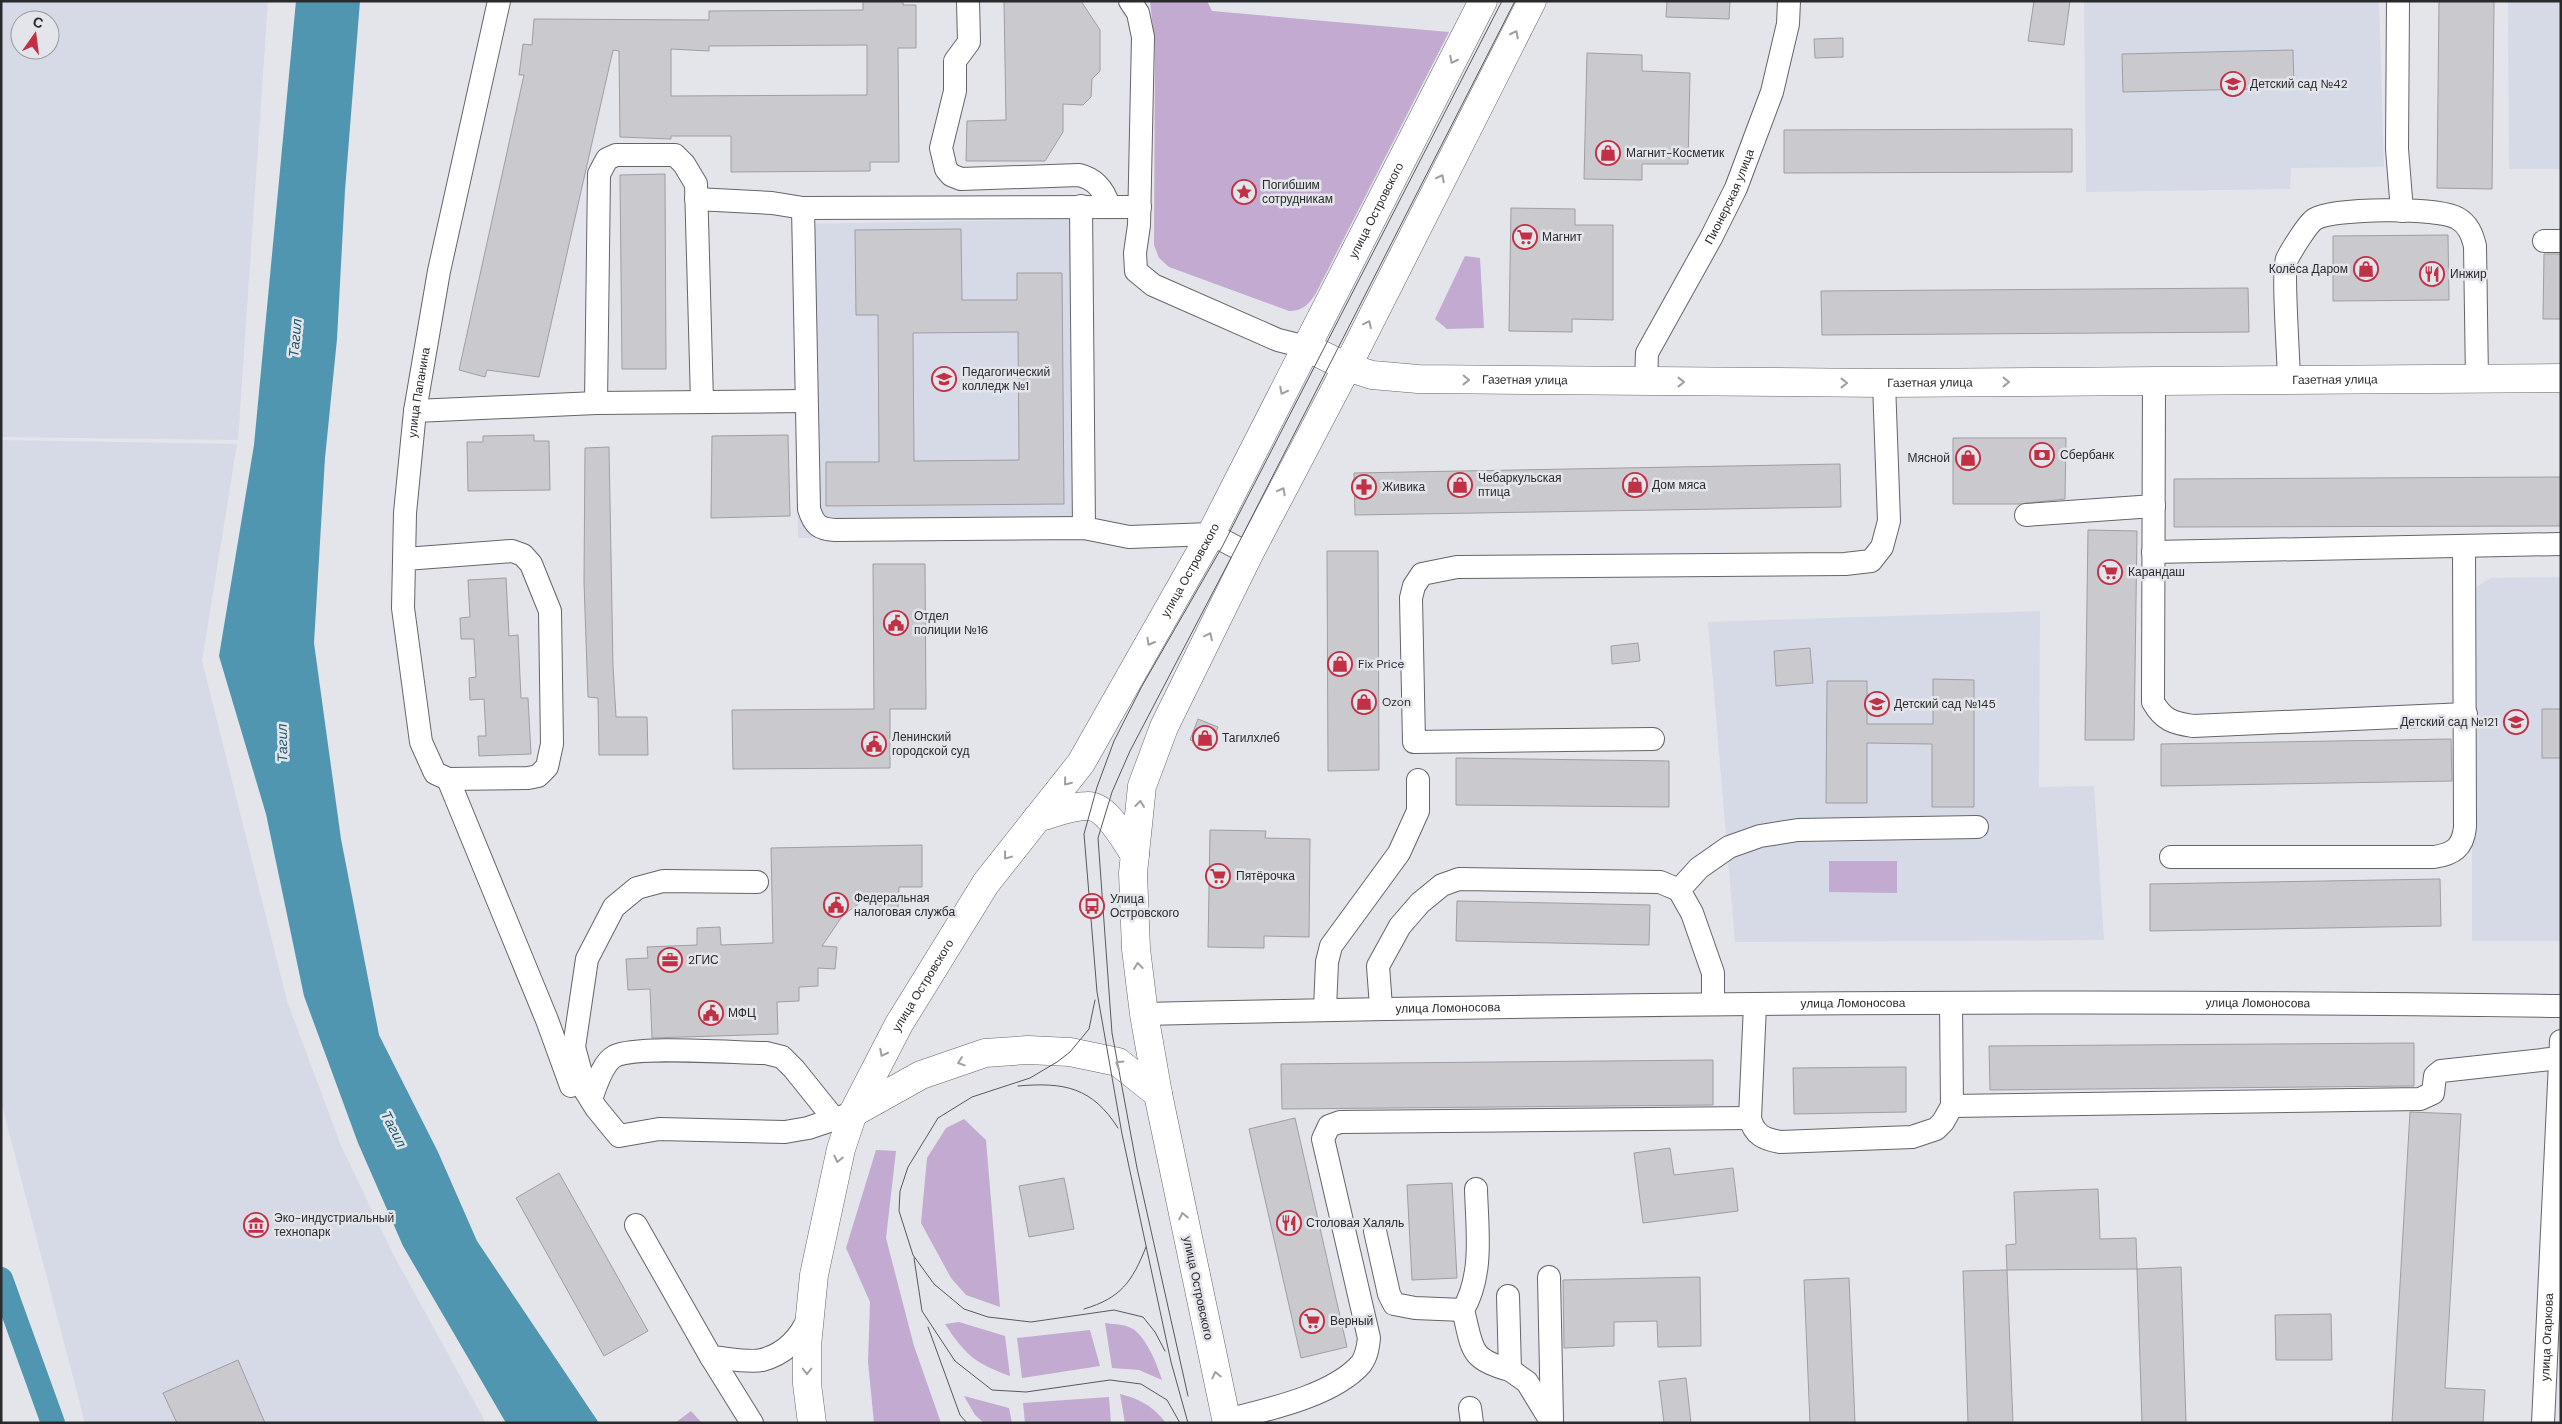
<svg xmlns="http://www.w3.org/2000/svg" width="2562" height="1424" font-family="'DM Sans',sans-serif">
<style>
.built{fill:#d5dae6;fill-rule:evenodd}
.green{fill:#c2aad1}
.water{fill:#5096b0}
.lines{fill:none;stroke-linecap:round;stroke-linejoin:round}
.canal{stroke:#5096b0;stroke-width:24}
.building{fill:#c9c9ce;stroke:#9e9ea3;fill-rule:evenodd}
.minor-casing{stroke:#64656a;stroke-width:24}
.major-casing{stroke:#64656a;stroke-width:29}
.minor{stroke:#fff;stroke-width:22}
.major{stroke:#fff;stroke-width:28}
.tram{stroke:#58595c;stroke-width:1}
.oneway{stroke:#9f9fa0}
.labels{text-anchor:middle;stroke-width:5;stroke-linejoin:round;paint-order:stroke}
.poi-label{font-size:12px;fill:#292a2c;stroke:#e3e5ea;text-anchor:start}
.street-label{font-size:12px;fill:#292a2c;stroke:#e3e5ea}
.water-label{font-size:14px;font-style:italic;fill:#20596d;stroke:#e3e5ea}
</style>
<rect width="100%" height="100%" fill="#e3e5ea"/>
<path class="built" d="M1 1H268L238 440 1 437ZM20 20H50V50H20Z
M2084 1H2379L2384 167 2291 168 2290 189 2086 192Z
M2508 1H2561V169H2509Z
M1090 219 1095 534 798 538 793 224Z
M1 440 237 444 202 661 287 1001 342 1148 393 1254 486 1423H85L1 1102Z
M2561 577V941H2472V590L2491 578Z
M2040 611 2039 787 2094 786 2104 940 1735 942 1708 622Z"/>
<path class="green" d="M1150 1H1207L1212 11 1449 32 1316 293C1309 304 1303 311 1289 311L1169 267 1159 258 1154 245 1155 49Z
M1465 256 1480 258 1484 328 1447 329 1435 319Z
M1829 861H1897V893L1829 892Z
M964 1119 986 1140 1000 1307 966 1295 951 1278 921 1223 927 1158 946 1128Z
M876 1150 896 1151 886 1238 914 1346 941 1423H874L868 1362 870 1302 846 1248Z
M959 1322 1005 1336 1010 1376C975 1363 966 1356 945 1324Z
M1105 1323C1112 1324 1122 1324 1129 1327 1145 1333 1157 1364 1162 1380L1139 1370 1112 1368Z
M1090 1330 1100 1366 1022 1378 1017 1338Z
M1120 1394C1140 1399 1153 1406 1166 1423H1125Z
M964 1396 1009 1408 1012 1423H984L975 1415Z
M1109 1397 1111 1423H1025L1023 1403Z
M691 1411 702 1423H675Z"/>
<path class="water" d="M296 1H360L345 190 337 339 325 458 314 643 341 839 379 1035 438 1152 477 1241 599 1423H506L403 1246 358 1143 304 996 266 814 219 656 254 445Z"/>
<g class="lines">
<path class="canal" d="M1 1279 53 1423"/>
</g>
<path class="building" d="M863 1H903V5H916V48H898L899 162H870V171L731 172V136H671V139L620 137 619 51 613 50 539 377 487 370 485 377 459 370 524 75H519L523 44 532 45 534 19 709 20V11L863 10ZM867 45V95L671 96V49L709 51V46Z
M1004 1H1081L1100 30V71L1092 79 1091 97 1083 105 1063 104V132L1045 161H966L967 121 1006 120Z
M1667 1H1730L1729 19 1666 17Z
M2034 1H2070L2064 45 2028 41Z
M2439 1H2494L2492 189 2437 188Z
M1843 38V57L1815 58 1814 39Z
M2293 50 2294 88 2123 92 2122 54Z
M1587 53 1642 55V71L1690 73 1688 164H1642V180L1584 179Z
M2072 129V172L1784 173V130Z
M665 174 666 369H622L620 175Z
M1511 208 1575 209V225H1613V320L1572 319V332L1509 331Z
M961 229 962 300H1017V273H1062L1064 504 826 506V462H879L878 315H856L855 230ZM1018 332 1019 460 914 461 913 333Z
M2448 235 2449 300 2333 301V236Z
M2544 254H2561V319H2543Z
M2248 288 2249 332 1822 335 1821 291Z
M534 435V441H549L550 490 468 491 467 442H483V436Z
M788 435 790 516 711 518 712 436Z
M1953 438H2066L2065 499 2019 504H1953Z
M609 447 613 666 616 717H647L648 755H599L598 698 588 697 584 582 585 448Z
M1840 464 1841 507 1355 515 1354 473Z
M2561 477V526L2174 527V479Z
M2088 530 2137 531 2134 740H2085Z
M1327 551H1378L1379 770 1328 771Z
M873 564H925L926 709H890V768L733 769 732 710 874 709Z
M506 578 509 636 518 635 521 698H528L531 754 479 756 478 736H486L484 699 470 700 469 678 476 677 474 639H461L460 618 470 617 468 580Z
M1638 643 1640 661 1612 664 1611 646Z
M1810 648 1813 683 1776 686 1774 651Z
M1933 679 1974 680V807H1932V744L1867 743V803H1826L1827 681H1867V724H1933Z
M2542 709H2561V758H2542Z
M1198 719 1218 727 1210 748 1190 740Z
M2451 739 2452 781 2161 786V744Z
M1456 758 1669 761V807L1456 805Z
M1210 830 1266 831 1265 838 1310 839 1309 937 1264 936V948L1208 947Z
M922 845V887H899L898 908 876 909 874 893 843 915 822 946 837 947 835 969 818 968V986L799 987V1001L777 1002 778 1034 652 1038 650 989 628 990 626 959 648 958 647 947 697 945V928L720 927 721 945 773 943 771 848Z
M2440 879 2441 926 2150 931V884Z
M1457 901 1650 905 1649 945 1456 941Z
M2414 1043V1086L1990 1090 1989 1046Z
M1713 1060V1105L1282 1109 1281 1064Z
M1906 1067V1112L1794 1114 1793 1068Z
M2410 1112 2461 1114 2445 1388 2485 1390 2483 1423H2392Z
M1295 1118 1347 1347 1301 1358 1249 1129Z
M1670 1148 1674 1175 1733 1168 1738 1211 1643 1223 1634 1153Z
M559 1173 648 1331 604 1356 516 1198Z
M1064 1178 1074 1229 1029 1237 1019 1186Z
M1452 1183 1457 1278 1412 1280 1407 1185Z
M2098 1189 2100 1239 2136 1238 2137 1269 2007 1270 2006 1245 2016 1244 2014 1192Z
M2181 1267 2186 1423H2142L2137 1269Z
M2007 1270 2013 1423H1968L1963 1271Z
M1700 1277 1701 1346 1658 1347 1657 1321 1614 1322V1346L1564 1348 1563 1280Z
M1849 1278 1855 1423H1810L1804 1280Z
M2331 1314 2332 1360H2276L2275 1315Z
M238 1360 265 1423H177L163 1393Z
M1686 1378 1691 1423H1664L1659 1381Z"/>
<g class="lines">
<defs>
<g id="minor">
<path d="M968 1 969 42 955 61V91L941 148 946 169 951 175 961 179 1079 175C1096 179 1104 190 1109 206"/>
<path d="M1130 1 1138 13 1143 37 1139 225 1135 253 1136 271 1153 285 1278 340 1306 347"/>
<path d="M2398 1 2397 149 2402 211"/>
<path d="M696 199 772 203 803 208 1140 207"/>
<path d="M1081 206 1084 528"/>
<path d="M803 208 809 509C814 525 819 529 835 530L1084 528 1129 537 1211 534 1249 554"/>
<path d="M2544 241H2561"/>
<path d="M2154 381 2153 702C2163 720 2173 723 2193 726L2466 714"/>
<path d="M2289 381C2289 363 2282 269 2287 259 2291 251 2308 223 2315 219 2334 208 2438 207 2457 218 2468 224 2472 234 2475 246L2477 380"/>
<path id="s1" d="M1646 382 1647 353 1711 238 1736 188 1772 92 1788 24 1789 1"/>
<path d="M596 403 599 174 607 159 616 155H675L684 164 696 184 702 401"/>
<path d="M415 411 596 403 806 401"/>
<path d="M2026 515 2154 506"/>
<path d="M2153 552 2561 544"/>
<path id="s2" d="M405 559 512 551 523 555 531 564 550 611 552 744 547 767 538 776 528 778 448 779 435 773 421 742 403 608 405 513 415 411 439 271 499 1"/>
<path d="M1653 739 1414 742 1411 598 1414 586 1422 574 1457 567 1845 564 1871 561 1882 547 1889 521 1884 383"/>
<path d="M448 779 547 1020 571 1086"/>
<path d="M2171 857H2434C2453 854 2463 848 2465 827L2464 546"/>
<path d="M757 882 663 881 637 888 614 907 587 959 574 1047 586 1092 596 1108 619 1136 659 1129 785 1132 808 1128 853 1113"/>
<path d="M1713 1004V973L1692 913 1679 890 1699 868 1729 847 1760 836 1798 830 1977 827"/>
<path d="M1755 1005 1750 1118C1754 1135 1764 1139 1780 1142L1912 1137 1936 1129 1943 1122 1952 1106 1951 1003"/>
<path d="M1381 1007 1378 966 1400 926 1420 903 1442 885 1459 879 1660 882 1679 890"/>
<path d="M1325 1009 1327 962 1331 946 1399 853 1418 811V780"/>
<path id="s3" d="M1144 1014C1616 1003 2089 999 2561 1006"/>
<path d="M591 1099C596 1086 602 1063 615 1056 637 1045 737 1053 766 1053L782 1057 794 1069 835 1120"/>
<path d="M1952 1106 2420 1099 2433 1093 2435 1076 2441 1071 2560 1058"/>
<path d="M1476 1189C1477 1229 1484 1274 1463 1310 1473 1348 1468 1359 1510 1370"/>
<path d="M636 1225 711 1357C725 1358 750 1363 762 1360 785 1354 800 1338 809 1317"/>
<path d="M1375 1231 1389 1294 1394 1304 1415 1308 1463 1310"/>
<path d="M1549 1277 1552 1419"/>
<path d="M1508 1296 1510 1370 1527 1382 1552 1423"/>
<path d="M711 1357 752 1423"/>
<path d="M1470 1408 1472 1423"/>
<path d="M1226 1420C1266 1410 1333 1396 1361 1364 1367 1356 1368 1347 1369 1338L1323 1139 1329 1126 1340 1122 1750 1118"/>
<path id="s4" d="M2543 1423 2561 1041"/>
</g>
<g id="major">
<path id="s5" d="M1306 347 1347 367 1372 375 1418 379 1884 383 2561 378"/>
<path d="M1037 818C1052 814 1071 806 1087 806 1107 805 1125 841 1135 855"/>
<path d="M853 1113 921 1075 985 1053 1028 1050 1070 1052 1118 1062 1158 1094"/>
<path id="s6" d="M812 1423 807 1384V1346L814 1275 841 1149 853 1113 899 1024 986 883 1081 763 1211 534 1483 1"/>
<path d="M1227 1423 1158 1094 1144 1014 1136 949 1133 873 1142 786 1164 727 1249 554 1347 367 1532 1"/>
</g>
</defs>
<use href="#minor" class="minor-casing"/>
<use href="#major" class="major-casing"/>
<use href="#minor" class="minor"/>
<use href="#major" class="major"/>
<path class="tram" d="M1095 1000 1089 1029 1070 1052 1057 1062 1030 1078 972 1097 938 1118 908 1167 900 1191 899 1211 913 1255 934 1284 964 1309 988 1317 1031 1322 1114 1310 1143 1317 1155 1332 1165 1351
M1018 1086C1064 1082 1092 1087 1118 1128
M914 1258 922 1311 955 1361 992 1390 1026 1392 1110 1380 1141 1384 1167 1400 1180 1423
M1084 1309C1121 1298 1132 1282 1146 1247
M928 1327 960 1415 967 1423
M1188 1396 1137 1168 1112 1033 1098 838 1112 792 1130 751 1234 552 1515 1
M1188 1423 1171 1362 1122 1134 1097 992 1084 834 1097 787 1114 741 1142 686 1222 547 1502 1"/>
</g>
<defs><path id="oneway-chevron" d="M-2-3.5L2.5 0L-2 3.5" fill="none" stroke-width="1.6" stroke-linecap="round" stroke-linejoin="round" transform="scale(1.25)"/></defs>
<g class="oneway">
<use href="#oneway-chevron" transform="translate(1515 34) rotate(-63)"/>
<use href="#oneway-chevron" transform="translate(1453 60) rotate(117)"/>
<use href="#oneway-chevron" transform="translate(1441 178) rotate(-63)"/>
<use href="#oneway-chevron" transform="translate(1368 324) rotate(-64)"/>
<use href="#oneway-chevron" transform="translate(1466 380) rotate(1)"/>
<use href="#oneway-chevron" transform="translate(1681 382)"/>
<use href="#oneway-chevron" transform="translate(2006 382)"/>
<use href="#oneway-chevron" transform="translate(1844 383)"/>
<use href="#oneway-chevron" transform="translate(1283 391) rotate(117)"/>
<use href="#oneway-chevron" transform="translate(1282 491) rotate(-62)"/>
<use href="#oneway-chevron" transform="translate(1209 636) rotate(-64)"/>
<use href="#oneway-chevron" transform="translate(1150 642) rotate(120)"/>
<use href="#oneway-chevron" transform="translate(1067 782) rotate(129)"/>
<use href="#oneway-chevron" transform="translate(1140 804) rotate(-84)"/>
<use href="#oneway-chevron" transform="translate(1007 856) rotate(127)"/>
<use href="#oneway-chevron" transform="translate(1138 966) rotate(-97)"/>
<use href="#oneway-chevron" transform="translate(883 1053) rotate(117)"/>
<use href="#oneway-chevron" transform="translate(961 1062) rotate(161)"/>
<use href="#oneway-chevron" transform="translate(1119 1064) rotate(-148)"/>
<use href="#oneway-chevron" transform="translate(838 1159) rotate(103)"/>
<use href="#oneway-chevron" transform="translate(1183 1216) rotate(-102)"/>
<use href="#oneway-chevron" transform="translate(807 1371) rotate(90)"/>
<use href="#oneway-chevron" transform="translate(1216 1375) rotate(-103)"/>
</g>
<defs>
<symbol id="school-ring" viewBox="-11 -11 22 22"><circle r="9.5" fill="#e3e5ea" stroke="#c13044" stroke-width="1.5"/><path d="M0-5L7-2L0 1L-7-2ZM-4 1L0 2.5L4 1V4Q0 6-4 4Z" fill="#c13044"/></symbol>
<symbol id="shop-ring" viewBox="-11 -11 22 22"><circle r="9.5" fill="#e3e5ea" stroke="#c13044" stroke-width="1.5"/><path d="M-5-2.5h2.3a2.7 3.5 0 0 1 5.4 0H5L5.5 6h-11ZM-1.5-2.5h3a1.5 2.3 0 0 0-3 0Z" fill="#c13044"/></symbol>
<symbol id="sight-ring" viewBox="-11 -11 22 22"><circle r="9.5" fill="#e3e5ea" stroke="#c13044" stroke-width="1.5"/><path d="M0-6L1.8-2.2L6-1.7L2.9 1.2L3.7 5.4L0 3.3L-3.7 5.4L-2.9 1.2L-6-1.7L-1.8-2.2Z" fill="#c13044"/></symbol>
<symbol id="supermarket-ring" viewBox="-11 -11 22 22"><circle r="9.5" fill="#e3e5ea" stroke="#c13044" stroke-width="1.5"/><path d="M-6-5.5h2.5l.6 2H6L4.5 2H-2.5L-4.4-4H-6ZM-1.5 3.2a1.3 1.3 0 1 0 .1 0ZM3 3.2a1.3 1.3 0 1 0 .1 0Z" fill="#c13044"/></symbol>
<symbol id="restaurant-ring" viewBox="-11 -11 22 22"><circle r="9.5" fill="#e3e5ea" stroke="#c13044" stroke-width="1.5"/><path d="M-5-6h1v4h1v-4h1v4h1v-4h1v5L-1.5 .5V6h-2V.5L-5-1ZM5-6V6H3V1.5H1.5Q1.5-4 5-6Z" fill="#c13044"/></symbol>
<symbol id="university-ring" viewBox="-11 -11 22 22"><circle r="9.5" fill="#e3e5ea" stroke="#c13044" stroke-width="1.5"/><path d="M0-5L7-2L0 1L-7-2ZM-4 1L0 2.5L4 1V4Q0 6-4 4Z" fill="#c13044"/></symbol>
<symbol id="bank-ring" viewBox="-11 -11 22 22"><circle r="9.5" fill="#e3e5ea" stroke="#c13044" stroke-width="1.5"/><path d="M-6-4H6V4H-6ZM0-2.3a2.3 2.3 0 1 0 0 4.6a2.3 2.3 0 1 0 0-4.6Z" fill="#c13044"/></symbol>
<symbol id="pharmacy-ring" viewBox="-11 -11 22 22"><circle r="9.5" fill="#e3e5ea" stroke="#c13044" stroke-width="1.5"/><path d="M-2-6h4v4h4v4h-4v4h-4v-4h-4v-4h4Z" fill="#c13044"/></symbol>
<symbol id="civic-ring" viewBox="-11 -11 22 22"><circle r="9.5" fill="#e3e5ea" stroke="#c13044" stroke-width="1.5"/><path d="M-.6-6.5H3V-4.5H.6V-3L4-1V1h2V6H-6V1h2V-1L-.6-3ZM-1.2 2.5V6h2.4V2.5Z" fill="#c13044"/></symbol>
<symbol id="bus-ring" viewBox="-11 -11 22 22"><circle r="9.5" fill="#e3e5ea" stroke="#c13044" stroke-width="1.5"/><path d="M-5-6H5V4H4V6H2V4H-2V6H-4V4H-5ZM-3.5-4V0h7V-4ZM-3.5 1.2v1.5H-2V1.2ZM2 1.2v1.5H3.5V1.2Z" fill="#c13044"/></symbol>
<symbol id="office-ring" viewBox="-11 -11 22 22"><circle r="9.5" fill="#e3e5ea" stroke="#c13044" stroke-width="1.5"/><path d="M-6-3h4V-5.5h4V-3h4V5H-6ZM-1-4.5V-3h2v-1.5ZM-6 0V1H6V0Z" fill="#c13044"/></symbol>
<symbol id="museum-ring" viewBox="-11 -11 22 22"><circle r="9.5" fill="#e3e5ea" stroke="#c13044" stroke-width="1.5"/><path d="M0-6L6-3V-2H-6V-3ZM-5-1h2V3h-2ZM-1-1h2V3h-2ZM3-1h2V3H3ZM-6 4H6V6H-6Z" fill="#c13044"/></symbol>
</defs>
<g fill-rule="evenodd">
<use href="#school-ring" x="2219" y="70" width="28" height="28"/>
<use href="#shop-ring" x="1594" y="139" width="28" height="28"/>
<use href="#sight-ring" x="1230" y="178" width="28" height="28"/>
<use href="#supermarket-ring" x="1511" y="223" width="28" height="28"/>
<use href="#shop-ring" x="2352" y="255" width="28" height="28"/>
<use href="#restaurant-ring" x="2418" y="260" width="28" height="28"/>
<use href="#university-ring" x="930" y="365" width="28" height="28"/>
<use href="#bank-ring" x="2028" y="441" width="28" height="28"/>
<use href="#shop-ring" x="1954" y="444" width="28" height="28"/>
<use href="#shop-ring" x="1446" y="471" width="28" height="28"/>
<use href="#shop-ring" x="1621" y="471" width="28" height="28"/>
<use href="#pharmacy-ring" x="1350" y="473" width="28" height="28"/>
<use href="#supermarket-ring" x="2096" y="558" width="28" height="28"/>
<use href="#civic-ring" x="882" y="609" width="28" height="28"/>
<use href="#shop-ring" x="1326" y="650" width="28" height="28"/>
<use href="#shop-ring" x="1350" y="688" width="28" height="28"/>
<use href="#school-ring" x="1863" y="690" width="28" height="28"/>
<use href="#school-ring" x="2502" y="708" width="28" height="28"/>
<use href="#shop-ring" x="1191" y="724" width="28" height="28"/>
<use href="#civic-ring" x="860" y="730" width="28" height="28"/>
<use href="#supermarket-ring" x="1204" y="862" width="28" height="28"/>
<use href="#civic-ring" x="822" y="891" width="28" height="28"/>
<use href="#bus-ring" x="1078" y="892" width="28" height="28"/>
<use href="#office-ring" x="656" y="946" width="28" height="28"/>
<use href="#civic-ring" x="697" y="999" width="28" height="28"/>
<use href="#restaurant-ring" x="1275" y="1209" width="28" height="28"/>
<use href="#museum-ring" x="242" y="1211" width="28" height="28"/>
<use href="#supermarket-ring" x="1298" y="1307" width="28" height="28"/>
</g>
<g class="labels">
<g class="poi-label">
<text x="2250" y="88">Детский сад №42</text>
<text x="1626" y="157">Магнит-Косметик</text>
<text x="1262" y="189">Погибшим<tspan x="1262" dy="14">сотрудникам</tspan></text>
<text x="1542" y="241">Магнит</text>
<text x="2348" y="273" text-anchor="end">Колёса Даром</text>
<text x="2450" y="278">Инжир</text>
<text x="962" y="376">Педагогический<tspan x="962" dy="14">колледж №1</tspan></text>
<text x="2060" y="459">Сбербанк</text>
<text x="1950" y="462" text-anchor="end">Мясной</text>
<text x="1478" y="482">Чебаркульская<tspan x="1478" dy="14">птица</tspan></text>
<text x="1652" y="489">Дом мяса</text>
<text x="1382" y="491">Живика</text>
<text x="2128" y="576">Карандаш</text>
<text x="914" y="620">Отдел<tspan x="914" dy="14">полиции №16</tspan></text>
<text x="1358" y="668">Fix Price</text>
<text x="1382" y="706">Ozon</text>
<text x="1894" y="708">Детский сад №145</text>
<text x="2498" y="726" text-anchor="end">Детский сад №121</text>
<text x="892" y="741">Ленинский<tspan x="892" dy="14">городской суд</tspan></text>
<text x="1222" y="742">Тагилхлеб</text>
<text x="1236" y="880">Пятёрочка</text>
<text x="854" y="902">Федеральная<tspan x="854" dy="14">налоговая служба</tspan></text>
<text x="1110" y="903">Улица<tspan x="1110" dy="14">Островского</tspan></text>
<text x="688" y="964">2ГИС</text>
<text x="728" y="1017">МФЦ</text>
<text x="274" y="1222">Эко-индустриальный<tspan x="274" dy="14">технопарк</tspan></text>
<text x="1306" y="1227">Столовая Халяль</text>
<text x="1330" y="1325">Верный</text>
</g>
<g class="street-label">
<text dy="4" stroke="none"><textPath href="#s1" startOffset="206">Пионерская улица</textPath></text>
<text dy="4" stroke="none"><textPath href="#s6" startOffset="1361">улица Островского</textPath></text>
<text dy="4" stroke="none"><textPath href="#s5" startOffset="225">Газетная улица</textPath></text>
<text dy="4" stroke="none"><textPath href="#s5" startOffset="1035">Газетная улица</textPath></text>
<text dy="4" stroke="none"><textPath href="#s5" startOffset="630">Газетная улица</textPath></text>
<text dy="4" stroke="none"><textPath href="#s2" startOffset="841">улица Папанина</textPath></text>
<text dy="4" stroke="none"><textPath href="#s6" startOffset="956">улица Островского</textPath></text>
<text dy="4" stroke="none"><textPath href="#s6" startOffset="461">улица Островского</textPath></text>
<text dy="4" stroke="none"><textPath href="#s3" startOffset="1114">улица Ломоносова</textPath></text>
<text dy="4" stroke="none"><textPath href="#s3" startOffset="709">улица Ломоносова</textPath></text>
<text dy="4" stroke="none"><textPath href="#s3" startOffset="304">улица Ломоносова</textPath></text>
<text transform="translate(1198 1288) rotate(78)" y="4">улица Островского</text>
<text dy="4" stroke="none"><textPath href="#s4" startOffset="86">улица Огаркова</textPath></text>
</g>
<g class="water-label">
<text transform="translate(295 338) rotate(-85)" y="5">Тагил</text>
<text transform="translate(282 743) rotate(-91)" y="5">Тагил</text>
<text transform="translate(394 1129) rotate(63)" y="5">Тагил</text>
</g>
</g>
<rect width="2562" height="1424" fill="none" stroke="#292a2c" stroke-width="5"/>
<g transform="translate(35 35) rotate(14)"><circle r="24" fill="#e3e5ea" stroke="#999a9e"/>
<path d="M0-4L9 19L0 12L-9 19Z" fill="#c13044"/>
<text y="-8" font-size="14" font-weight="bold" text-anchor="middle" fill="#292a2c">С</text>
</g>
</svg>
